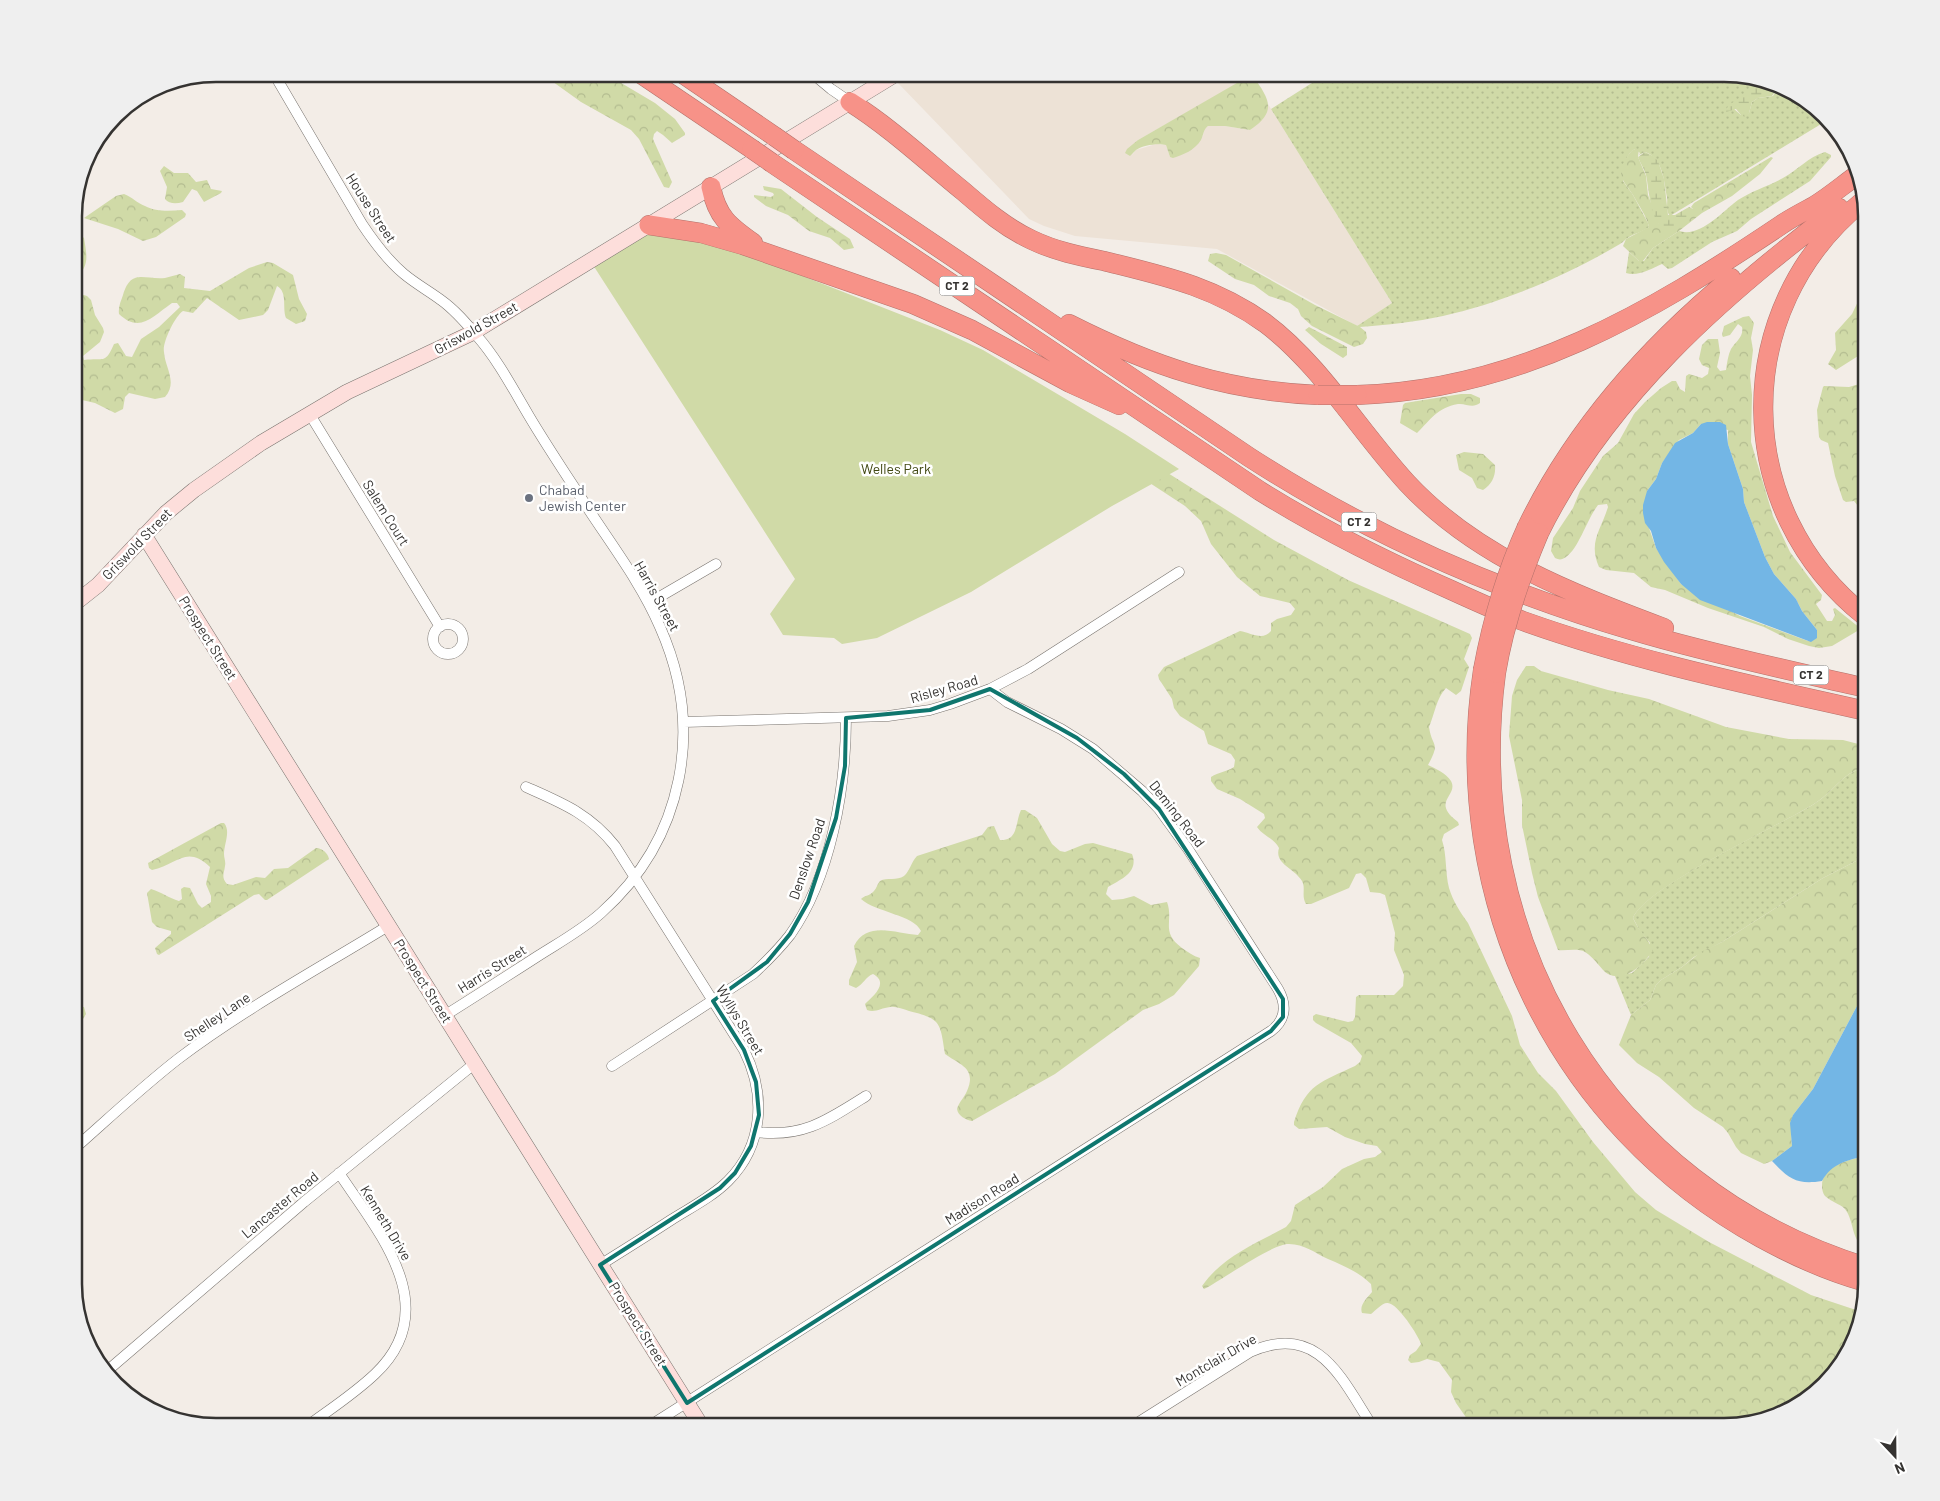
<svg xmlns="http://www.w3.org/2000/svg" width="1940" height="1501" font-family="Barlow,sans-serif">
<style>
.built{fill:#ede2d6}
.grass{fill:url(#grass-dots)}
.forest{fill:url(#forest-crowns);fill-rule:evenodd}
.wetland{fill:url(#wetland-marsh)}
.park{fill:#d0daa7}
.water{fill:#73b6e5}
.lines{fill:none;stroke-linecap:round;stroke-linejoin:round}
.street-casing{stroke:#78736e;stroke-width:11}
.secondary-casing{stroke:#78736e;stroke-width:16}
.highway-casing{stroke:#b3716a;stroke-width:20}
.street{stroke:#fff;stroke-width:10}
.secondary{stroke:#fddedb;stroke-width:15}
.highway{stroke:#f79288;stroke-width:19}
.highway-bridge-casing{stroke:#b3716a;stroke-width:20;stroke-linecap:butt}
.highway-bridge{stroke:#f79288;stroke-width:19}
.marked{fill:none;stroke:#0f766e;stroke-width:4;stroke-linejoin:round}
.worship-dot{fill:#6b7280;stroke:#fff;stroke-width:2}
.labels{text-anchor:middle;stroke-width:5;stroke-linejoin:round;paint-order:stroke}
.shield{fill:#fff;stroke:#72706f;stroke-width:1}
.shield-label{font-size:12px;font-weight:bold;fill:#353331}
.street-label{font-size:14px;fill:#353331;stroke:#fff}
.park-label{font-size:14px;fill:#414812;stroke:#fff}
.worship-label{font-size:14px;fill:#5b616d;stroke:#fff;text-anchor:start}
.rim{fill:none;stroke:#353331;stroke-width:2.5}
</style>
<defs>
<pattern id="grass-dots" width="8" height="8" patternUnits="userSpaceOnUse" patternTransform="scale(1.25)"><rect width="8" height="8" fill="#d0daa7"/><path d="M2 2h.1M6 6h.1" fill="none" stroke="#b3bc90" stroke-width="1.8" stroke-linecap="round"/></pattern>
<pattern id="forest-crowns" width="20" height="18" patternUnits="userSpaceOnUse" patternTransform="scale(1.25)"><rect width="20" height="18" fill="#d0daa7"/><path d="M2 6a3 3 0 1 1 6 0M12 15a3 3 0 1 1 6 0" fill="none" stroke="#b3bc90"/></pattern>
<pattern id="wetland-marsh" width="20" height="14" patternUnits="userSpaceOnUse" patternTransform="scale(1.25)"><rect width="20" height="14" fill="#d0daa7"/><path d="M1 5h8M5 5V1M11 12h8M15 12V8" fill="none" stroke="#b3bc90"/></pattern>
</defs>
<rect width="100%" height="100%" fill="#f3ede7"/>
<path class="built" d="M914 74H1250L1251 76 1138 140 1132 155 1136 150 1156 144 1166 145 1170 157 1203 136 1204 129 1208 126H1225L1250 130 1263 119 1268 104 1392 303 1357 326 1217 249 1075 236 1044 226 1029 219 898 83Z"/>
<path class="grass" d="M1326 74H1487L1492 82 1504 74H1724L1765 81 1761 82 1734 109 1741 115 1749 113 1752 102 1758 98 1773 96 1778 88 1811 103 1826 121 1670 216C1665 210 1668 204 1667 197 1664 181 1663 158 1645 152L1639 155 1640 153 1635 149C1624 155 1624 170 1623 181L1633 195 1648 223 1649 227C1643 232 1635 233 1629 237 1625 239 1624 242 1620 244 1568 275 1502 303 1443 316 1416 322 1387 325 1359 327L1357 326 1392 303 1271 109Z
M1825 152 1831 155V157L1810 181 1751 219 1737 231 1712 242 1672 268 1668 269 1662 264C1651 269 1637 277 1626 273L1629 252 1639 261H1644L1653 248 1679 231C1700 238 1723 211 1738 200 1751 191 1769 186 1783 178 1798 170 1808 157 1825 152Z
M1866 765V856L1823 878 1722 942 1694 957 1682 967 1661 980 1656 985 1650 1000 1631 1015 1615 976 1632 973 1649 957 1650 943 1640 931 1633 918C1647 885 1779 826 1814 804 1827 796 1837 783 1849 774 1855 771 1861 768 1866 765Z"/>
<path class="forest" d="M542 74H606L655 103 675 119 685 133V135L672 143 663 135 657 131 654 134 653 139 672 182 669 188 664 187 639 139 631 130 581 102Z
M1249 76H1253C1269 99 1278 111 1250 130L1225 126H1208C1203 130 1204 134 1201 140 1195 150 1183 155 1173 158L1170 157 1166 145C1158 143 1143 145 1136 150 1134 152 1132 154 1130 156L1125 153 1127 149 1138 140Z
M1635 149H1639L1638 157 1646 176 1648 195 1659 224 1693 209 1691 207 1694 203 1771 157 1773 158 1760 174 1732 196 1702 213 1679 231 1653 248 1643 261H1639L1623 246 1626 239 1649 227C1647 217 1638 204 1633 195 1623 180 1615 175 1627 157 1630 153 1631 151 1635 149Z
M164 166 174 173H188L196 182 207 180 211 189 222 191 221 193 204 202 197 191 192 189 183 202C176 204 169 204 165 199L167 187 160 171Z
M763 186 781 189 817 217 850 239 854 248 844 250 830 238 809 231 788 215 766 206 754 197V195L771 197 774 195 773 193 764 190Z
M124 194C132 197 137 203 145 206 156 212 170 211 182 210L186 214 185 217 156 237 143 241 118 229 84 218 116 196Z
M79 234 84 238C87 257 90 266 74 280V237Z
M1216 253 1226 255 1315 305 1360 327 1366 332 1367 338 1363 344 1354 347 1312 326 1301 316 1298 309 1290 303 1269 296 1254 285 1235 279 1208 261 1210 254Z
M267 262 273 263 293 275 299 299 307 314 305 321 296 324 286 318C282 308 288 292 277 286L268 310 263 315 239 320 207 298 193 313 183 311C175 316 162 343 164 352 165 368 178 382 165 397L155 399 129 393 125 397 123 409 115 413 95 403 82 400C72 406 75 423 74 434V292L87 296 91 300 95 315 103 328 104 332 100 342 83 356 84 360C104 357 105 365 114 344L118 343 126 356 132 357 141 339 159 327 180 307 177 303H172C153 316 140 334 119 314 118 307 121 301 123 295 131 268 144 280 165 278 170 277 175 275 180 274L185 277 184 288 210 291 249 268Z
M1866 285V351L1836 370 1828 364 1836 350 1835 333 1852 314Z
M1749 316 1754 323 1751 338 1753 350 1750 376 1752 395 1751 442 1773 516 1790 552 1822 595 1821 600 1816 604 1827 621H1832L1835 615 1833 609 1835 608 1860 628 1859 630 1832 646 1819 648 1809 646 1788 639 1764 627 1708 608 1665 590 1651 587 1634 573 1606 570 1599 567C1588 542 1601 530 1608 507L1607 504 1598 505C1587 519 1579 548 1566 557 1562 560 1559 560 1555 558L1551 551 1553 538 1573 508 1580 491 1603 456 1618 443 1634 414 1645 402 1661 388 1672 381H1676L1680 389 1685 392 1686 376 1689 374 1702 378 1708 374 1709 368 1702 365 1699 359 1702 345 1708 339H1718L1720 353 1717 367 1720 371 1726 370C1727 363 1728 355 1731 349 1736 341 1744 337 1742 327L1738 324 1730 335 1723 337 1722 335 1724 326 1743 317ZM1701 424 1728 430V444L1743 489 1744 502 1765 557 1774 574 1796 599 1802 611 1817 630 1808 641 1740 616 1681 584 1656 548 1649 528 1647 491 1656 479 1662 463 1679 440 1693 433Z
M1866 382V516L1854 501 1846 502 1843 500 1835 476 1828 443 1821 440 1819 437 1817 410 1823 387 1824 386 1849 387Z
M1461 394H1471L1480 398V403C1472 409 1466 403 1458 404 1437 408 1431 419 1417 433L1400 423 1403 405 1405 403Z
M1038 410 1095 427 1274 540 1348 580 1470 634 1472 638 1464 659 1469 667 1461 691 1456 695 1446 688C1436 699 1435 713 1429 727 1432 748 1441 741 1428 765 1436 769 1446 773 1451 781 1459 796 1430 801 1458 822L1459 825 1444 834 1442 840C1447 855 1445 872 1449 888 1453 901 1460 912 1468 923L1512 1016 1520 1045 1538 1073 1556 1091 1593 1142 1635 1192 1656 1210 1709 1242 1811 1295 1862 1312 1859 1331 1837 1372 1787 1413 1724 1427H1511C1500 1408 1485 1424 1472 1426L1456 1403 1451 1392 1452 1380 1439 1362 1427 1359 1419 1362 1411 1363 1408 1360 1410 1355 1416 1351 1421 1344C1419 1336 1396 1301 1387 1303 1382 1303 1375 1311 1371 1314L1362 1313C1359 1305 1367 1298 1372 1292L1371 1284C1359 1272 1344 1266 1328 1259 1315 1253 1304 1244 1289 1244 1274 1243 1224 1278 1208 1287L1204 1289 1202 1286C1223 1256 1255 1244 1286 1227L1291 1221 1295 1205 1323 1187 1342 1169 1364 1159 1375 1157 1382 1152 1377 1146 1365 1144 1345 1137 1327 1127 1299 1129 1294 1125V1122C1306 1084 1321 1082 1355 1066L1360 1062 1362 1056 1351 1043 1316 1023 1313 1020V1016L1316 1014 1348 1022 1353 1021 1355 1017 1356 997 1359 995H1394L1403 986 1404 975 1394 950 1395 933 1385 895 1380 893 1370 892 1366 878 1361 873 1356 874 1349 888 1311 904H1306C1301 896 1306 888 1302 881 1294 868 1274 864 1279 848 1274 838 1263 836 1257 827L1265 818 1264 814 1240 799 1217 789 1211 781V777C1219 772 1226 772 1234 767L1235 760 1231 754 1208 744 1204 731 1180 716 1174 708 1172 699 1159 679 1158 675 1164 667 1240 631C1251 633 1263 641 1271 631V623L1277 619 1291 615 1295 609 1290 603 1260 596 1237 577 1211 544 1201 521 1185 506Z
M1464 452 1483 454 1495 465C1496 476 1492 484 1483 490L1477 488 1472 478 1459 470 1456 455Z
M1526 666H1534L1541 671 1608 690 1649 699 1726 727 1789 739 1843 740 1866 746V765C1861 768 1855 771 1849 774 1837 783 1827 796 1814 804 1779 826 1647 886 1633 918 1638 930 1648 938 1653 950 1645 963 1626 983 1608 974 1601 970 1595 958 1585 952 1578 948 1566 951 1558 950L1538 897 1532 873 1522 825V800L1509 736 1512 696 1517 680Z
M1021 810H1025L1037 818 1052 844 1060 851 1065 852 1085 844 1093 843 1132 854C1139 872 1122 879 1108 887L1106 894 1112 900 1123 899 1134 896 1151 905 1167 902C1174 921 1160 932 1182 948 1188 952 1193 956 1200 958L1199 966 1174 995 1159 1004 1143 1010 1055 1074 972 1121C966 1120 958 1116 957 1109 959 1102 964 1098 967 1091 977 1068 960 1065 945 1054 940 1023 942 1019 909 1011 903 1009 895 1006 890 1007 881 1008 875 1013 867 1010L865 1004C872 997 890 983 873 974 865 977 864 984 856 988L849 985V980L857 962 854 946C867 920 897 934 918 935L921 931C914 915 875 912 861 899 865 895 870 896 874 891 877 888 877 884 880 881 887 877 897 881 904 876 910 871 911 862 917 856L982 835 988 827 994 826 1000 840C1019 841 1015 822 1021 810Z
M221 823H224C231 831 224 844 224 854 224 858 226 862 225 866 224 874 221 877 227 884L233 885 256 877 265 878 274 869 288 868 316 848C322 848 328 853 329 859L267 900H265L259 894 254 895 159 955 157 954 155 948 171 934V931L157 927 152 922 147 893 151 889C161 892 169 898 179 901L182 899 181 889 184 887 190 888 198 904 202 908 211 902V896L206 884 210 867C186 844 177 865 152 870L149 868 148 863Z
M1866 856V989L1813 1089 1793 1115 1791 1131 1792 1146 1772 1161 1764 1164 1741 1153 1736 1147 1728 1133 1723 1127 1694 1108 1659 1077 1637 1063 1619 1045 1631 1015 1650 1000 1656 985 1661 980 1682 967 1701 952 1722 942 1823 878Z
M74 1005 84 1007 86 1014 82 1021 74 1026Z
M1866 1156V1248C1852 1242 1854 1224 1847 1212 1843 1204 1832 1203 1825 1196 1823 1194 1822 1189 1822 1186 1822 1164 1850 1160 1866 1156Z"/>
<path class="wetland" d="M1765 81H1770L1789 92 1778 88 1772 96 1758 98 1752 102 1749 113 1745 117 1741 115 1736 109 1726 112 1725 111 1729 105Z
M1645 152 1653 156 1658 161 1664 179 1668 215H1675L1689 207 1693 209C1693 216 1688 220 1682 224 1677 226 1670 232 1664 229 1650 221 1649 188 1646 175 1644 168 1640 163 1638 157Z
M1309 327 1347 347V355L1343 358 1321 344 1305 330Z"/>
<path class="park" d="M651 230 734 249 940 330 983 350 1125 434 1179 469 1112 506 971 592 877 638 842 644 834 638 783 635 770 614 795 579 593 265Z"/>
<path class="water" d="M1707 422H1720L1726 425 1728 444 1743 489 1744 502 1765 557 1774 574 1796 599 1802 611 1817 630V638L1811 642 1700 600 1681 584 1664 562 1656 548 1651 531 1645 523 1643 513V505L1647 491 1656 479 1662 463 1675 443 1693 433 1701 424Z
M1866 989V1156C1848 1160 1832 1163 1822 1181 1797 1185 1789 1179 1772 1161L1792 1146 1790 1123 1793 1115 1813 1089Z"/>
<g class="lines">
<defs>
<path id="street" d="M274 74 362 224C374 242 387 260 404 274 416 284 429 291 441 300 455 310 466 323 477 336 498 360 513 389 529 416 548 448 569 479 589 510 614 548 642 585 660 627 705 728 684 839 601 913 582 930 560 942 538 956 507 976 476 996 444 1016
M813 74 831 89 850 102
M309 413 440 627
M649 603 716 564
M433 639a15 15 0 1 1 30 0a15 15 0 1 1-30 0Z
M684 722 888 716 930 710 950 704 990 689 1028 669 1179 572
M526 787C562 803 590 814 615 846L744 1050C766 1094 764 1145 728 1181 712 1197 690 1208 671 1220 648 1235 624 1250 600 1265
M74 848 76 832 74 805
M612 1066 753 974C766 962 779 949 790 935 831 877 846 787 846 718
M756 1132C803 1138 828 1120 866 1096
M74 1149C108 1119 142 1087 178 1059 244 1009 318 969 388 926
M107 1371 304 1202 474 1064
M306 1427C329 1410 354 1394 375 1374 445 1308 379 1233 339 1173
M648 1427 1271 1031C1286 1020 1287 1005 1278 989L1188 849 1159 809 1142 791 1093 749 1061 729 1007 702 990 689
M1131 1427 1250 1352C1319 1321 1342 1380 1373 1427"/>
<path id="secondary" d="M144 535 702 1427
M74 604 98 585 166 513 194 490 261 443 347 392 472 333 896 74"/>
<path id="highway" d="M641 74 752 149
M683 74 774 136
M850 102C891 128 926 161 963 191 985 210 1006 228 1032 240 1055 251 1079 256 1104 261 1164 276 1213 286 1265 323 1320 364 1360 432 1407 483 1476 557 1571 593 1664 628
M794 150 1249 457C1368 534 1498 591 1634 631 1711 654 1789 670 1866 688
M772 163 1260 491C1321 529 1385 561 1451 590 1475 601 1499 612 1523 621 1635 661 1751 685 1866 711
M711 187C717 217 729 226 753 243
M1863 201C1728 309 1731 511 1866 617
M649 225 701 233 743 245 913 304 972 330 1070 383 1119 405
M1069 324C1152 366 1225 391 1318 395
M1357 395C1519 390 1650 313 1781 225 1791 218 1803 212 1814 206 1829 197 1843 185 1857 175
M1527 527C1574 430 1648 347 1731 278
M1539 533C1605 399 1721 296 1839 208
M1483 670C1448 899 1557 1126 1761 1238 1794 1256 1829 1272 1866 1282
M1496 673C1461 938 1606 1187 1866 1267"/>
</defs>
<use href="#street" class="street-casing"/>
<use href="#secondary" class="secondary-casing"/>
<use href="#highway" class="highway-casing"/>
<use href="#street" class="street"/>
<use href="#secondary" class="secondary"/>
<use href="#highway" class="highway"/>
<defs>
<path id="highway-bridge" d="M774 136 794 150
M752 149 772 163
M1318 395H1357
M1483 670C1492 621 1506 573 1527 527
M1496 673C1504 624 1520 578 1539 533"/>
</defs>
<use href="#highway-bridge" class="highway-bridge-casing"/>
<use href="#highway-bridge" class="highway-bridge"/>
</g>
<path class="marked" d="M990 689 1077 738 1124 774 1159 809 1283 999V1017L1271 1031 687 1403 600 1265 720 1188 735 1173 751 1146 759 1115 756 1082 744 1050 713 1001 767 962 790 934 808 902 836 818 845 766 846 718 930 710Z"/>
<circle class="worship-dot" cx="529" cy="498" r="5"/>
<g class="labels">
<g class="shield">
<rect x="939.5" y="276.5" width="35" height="19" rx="4"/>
<rect x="1341.5" y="512.5" width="35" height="19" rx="4"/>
<rect x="1793.5" y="665.5" width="35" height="19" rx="4"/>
</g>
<g class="shield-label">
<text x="957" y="290">CT 2</text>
<text x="1359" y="526">CT 2</text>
<text x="1811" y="679">CT 2</text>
</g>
<g class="street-label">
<text transform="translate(371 208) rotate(57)" y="5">House Street</text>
<text transform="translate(476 328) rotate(-29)" y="5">Griswold Street</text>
<text transform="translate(386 513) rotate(58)" y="5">Salem Court</text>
<text transform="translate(137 544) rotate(-46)" y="5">Griswold Street</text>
<text transform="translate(657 596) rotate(61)" y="5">Harris Street</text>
<text transform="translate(208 638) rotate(58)" y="5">Prospect Street</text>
<text transform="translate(944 689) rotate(-16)" y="5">Risley Road</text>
<text transform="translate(1177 814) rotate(52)" y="5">Deming Road</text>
<text transform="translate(807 859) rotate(-71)" y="5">Denslow Road</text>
<text transform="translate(492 969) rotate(-32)" y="5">Harris Street</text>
<text transform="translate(423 981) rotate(58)" y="5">Prospect Street</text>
<text transform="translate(217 1017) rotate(-34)" y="5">Shelley Lane</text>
<text transform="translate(740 1020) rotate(59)" y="5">Wyllys Street</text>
<text transform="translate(982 1199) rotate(-32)" y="5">Madison Road</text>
<text transform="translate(280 1205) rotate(-40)" y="5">Lancaster Road</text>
<text transform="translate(386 1223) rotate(59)" y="5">Kenneth Drive</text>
<text transform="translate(638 1324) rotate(58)" y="5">Prospect Street</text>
<text transform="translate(1216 1360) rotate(-30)" y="5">Montclair Drive</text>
</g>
<g class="park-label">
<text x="896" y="474">Welles Park</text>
</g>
<g class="worship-label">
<text x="539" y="495">Chabad<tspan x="539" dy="16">Jewish Center</tspan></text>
</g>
</g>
<path d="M0 0H1940V1501H0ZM216 82H1724A134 134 0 0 1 1858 216V1284A134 134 0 0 1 1724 1418H216A134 134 0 0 1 82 1284V216A134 134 0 0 1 216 82Z" fill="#efefef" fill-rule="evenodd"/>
<path class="rim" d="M216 82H1724A134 134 0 0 1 1858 216V1284A134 134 0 0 1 1724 1418H216A134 134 0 0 1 82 1284V216A134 134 0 0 1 216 82Z"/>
<g transform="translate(1895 1456) rotate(158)" stroke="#ffffff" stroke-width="4" paint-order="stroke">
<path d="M0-4L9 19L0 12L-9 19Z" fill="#353331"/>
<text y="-8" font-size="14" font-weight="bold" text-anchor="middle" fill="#353331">N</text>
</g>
</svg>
